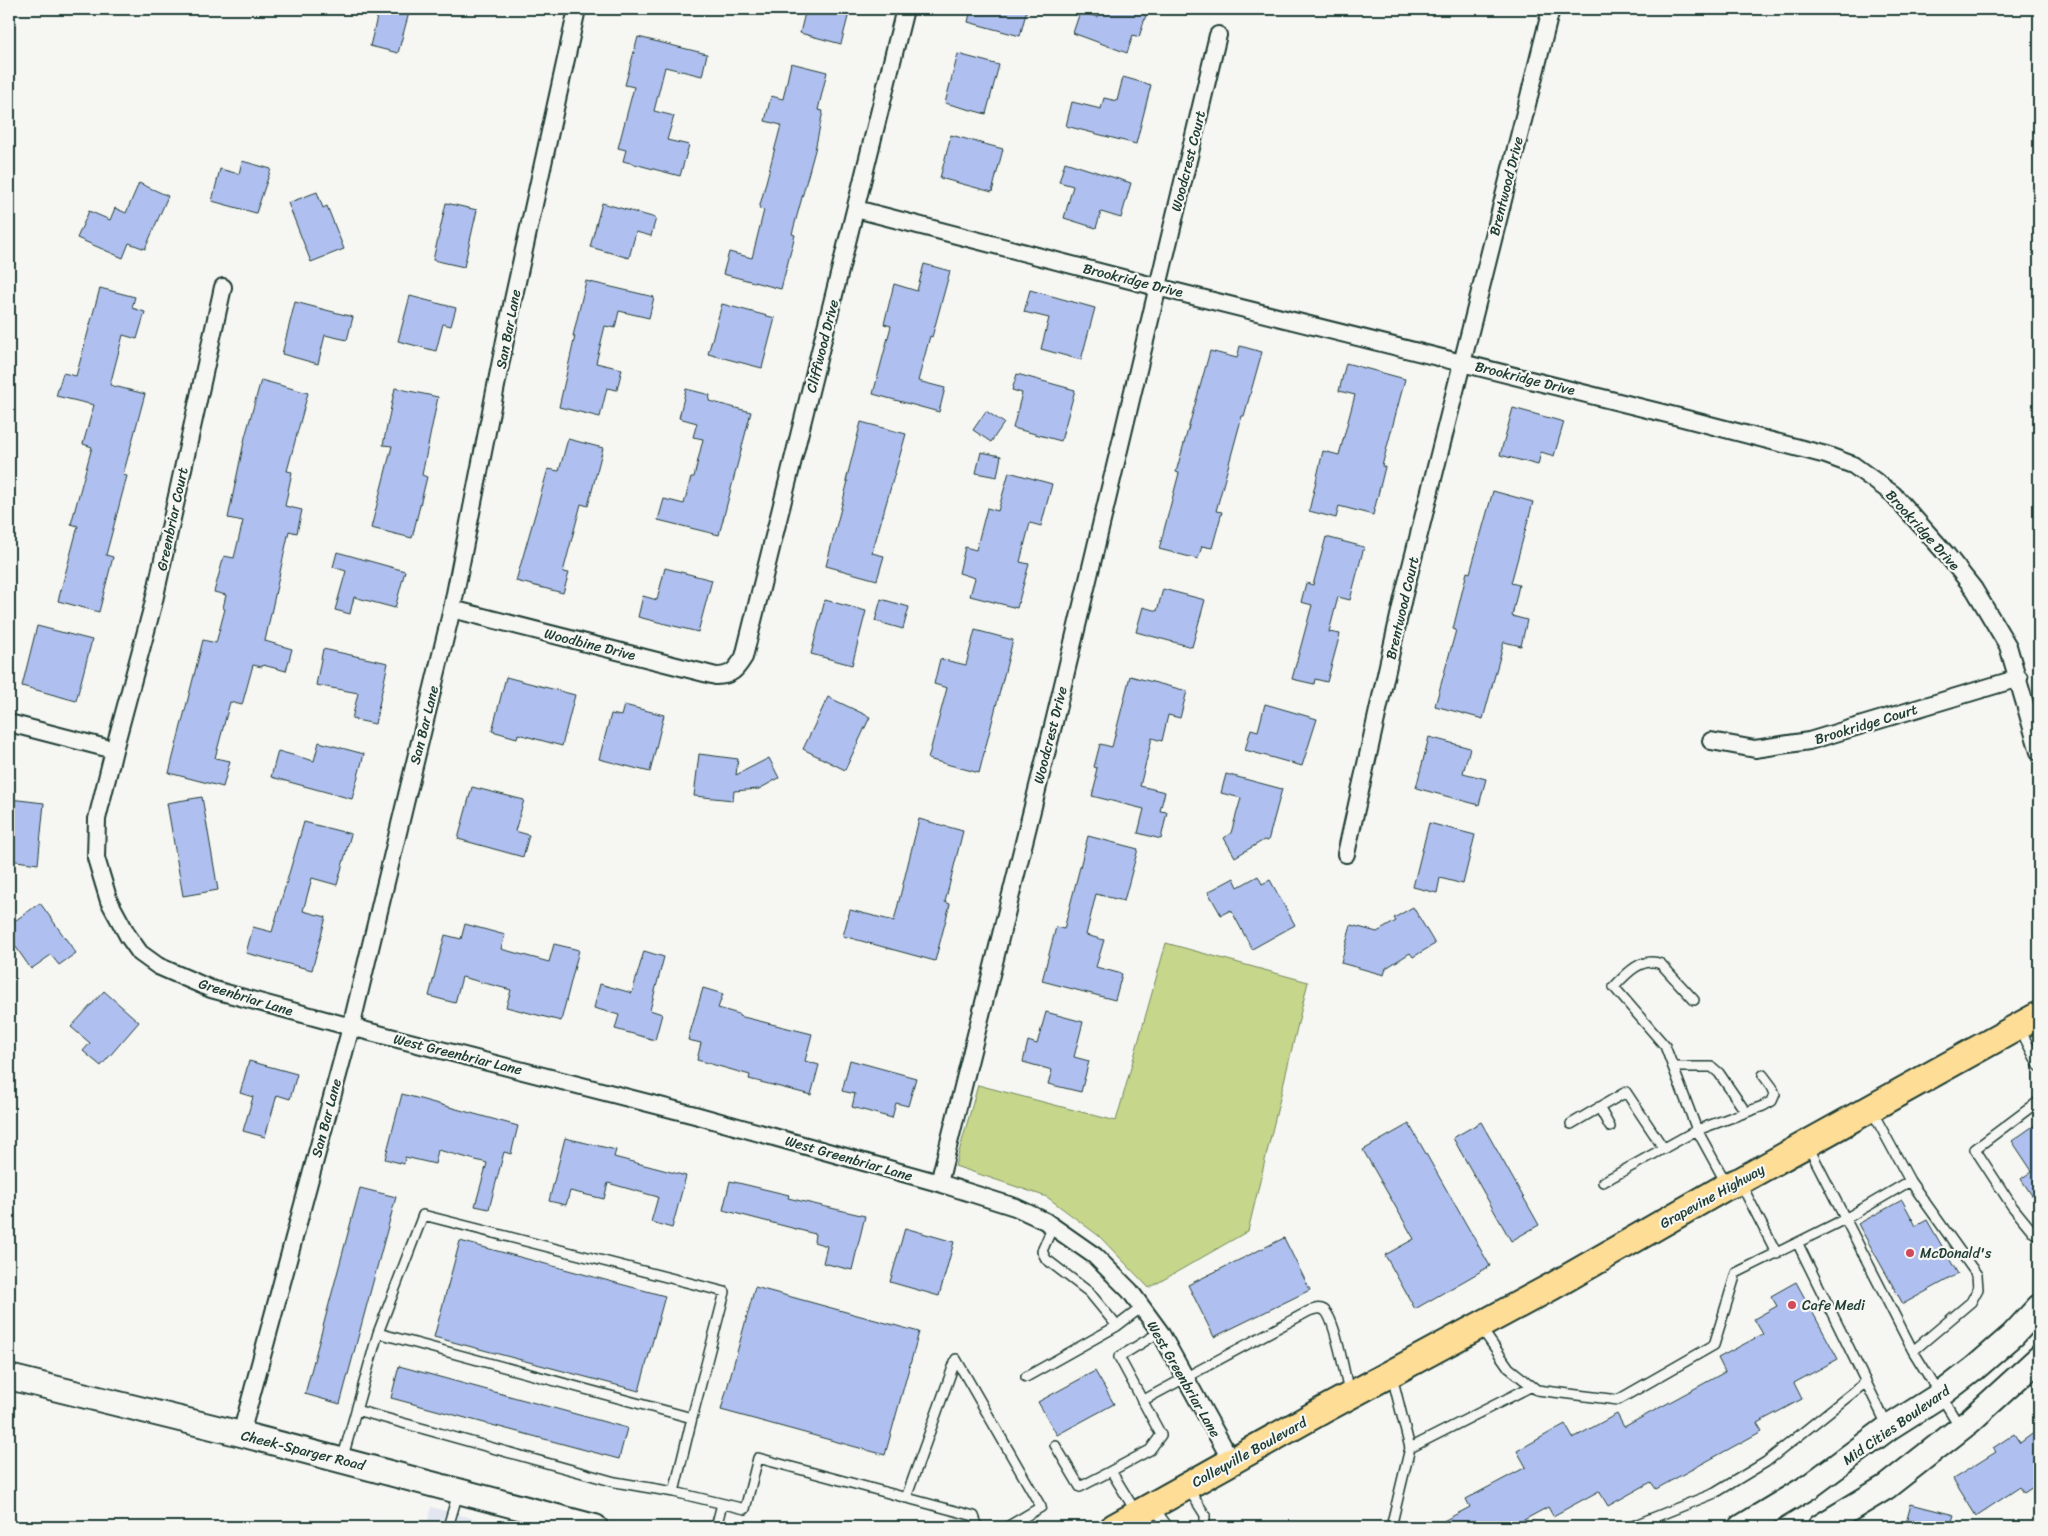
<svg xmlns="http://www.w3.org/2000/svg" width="2048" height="1536" font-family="Sriracha,sans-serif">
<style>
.built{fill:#e1e6f1}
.grass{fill:#c6d68b;stroke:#728a60}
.building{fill:#afbfef;stroke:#1f3d34}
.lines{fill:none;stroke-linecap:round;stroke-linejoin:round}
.lane-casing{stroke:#1f3d34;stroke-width:12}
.street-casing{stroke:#1f3d34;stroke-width:20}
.secondary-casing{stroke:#1f3d34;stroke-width:28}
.primary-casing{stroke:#1f3d34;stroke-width:30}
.lane{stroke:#f6f6f2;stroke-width:9}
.street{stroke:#f6f6f2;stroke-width:16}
.secondary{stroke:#f6f6f2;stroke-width:24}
.primary{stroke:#fedd96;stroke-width:26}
.poi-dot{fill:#d1495b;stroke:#f6f6f2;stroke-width:2}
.labels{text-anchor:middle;stroke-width:4.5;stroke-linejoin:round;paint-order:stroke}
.street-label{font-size:14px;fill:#1f3d34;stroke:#f6f6f2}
.poi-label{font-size:14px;fill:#1f3d34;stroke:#f6f6f2;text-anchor:start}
</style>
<rect width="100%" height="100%" fill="#f6f6f2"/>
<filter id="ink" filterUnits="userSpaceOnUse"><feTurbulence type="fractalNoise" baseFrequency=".02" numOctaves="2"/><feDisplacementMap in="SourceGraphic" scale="10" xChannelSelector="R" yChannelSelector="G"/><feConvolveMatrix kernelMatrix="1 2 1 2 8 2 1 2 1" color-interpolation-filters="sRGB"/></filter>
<g filter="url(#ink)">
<path class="built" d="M431 1507 504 1527H427Z"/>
<path class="grass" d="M1166 943 1308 982 1248 1231 1149 1288 1099 1236 1047 1197 955 1166 978 1085 1116 1121Z"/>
<path class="building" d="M379 9H410L398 53 370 46Z
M806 9H850L841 44 800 33Z
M971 9H1027L1020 36 968 22Z
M1100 9H1148L1139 37 1133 35 1127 53 1073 33 1080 12 1098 17Z
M638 37 707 54 702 76 665 67 654 111 674 116 667 140 689 145 680 176 623 161 626 150 618 148 634 87 625 85Z
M958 54 999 65 986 114 945 103Z
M791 63 827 72 818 110 823 111 815 150 792 234 795 235 781 289 723 274 729 252 752 258 764 210 759 209 781 125 765 121 771 96 783 99Z
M1123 77 1151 85 1136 144 1066 126 1072 102 1101 109 1104 98 1117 101Z
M951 135 1003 149 992 192 940 178Z
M242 161 271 169 256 213 212 201 220 169 239 174Z
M1065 162 1131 183 1121 218 1101 212 1096 228 1064 218 1073 186 1059 182Z
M139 183 168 196 145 249 129 243 123 258 77 238 89 211 110 220 115 208 126 213Z
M317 192 323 208 327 206 344 249 311 262 288 203Z
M446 203 477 210 464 267 433 260Z
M602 203 656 218 651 236 636 232 629 258 590 247Z
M924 264 950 271 932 337 930 336 918 381 945 388 939 412 873 394 891 326 884 324 894 284 917 291Z
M586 281 654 297 649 318 619 311 615 328 605 326 596 363 622 369 617 390 607 388 600 417 559 407 575 336H573Z
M100 288 135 297 132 308 145 312 137 339 123 335 110 385 145 394 123 475 127 476 106 555 113 557 99 612 58 601 78 526 71 524 92 447 83 444 94 405 56 396 63 373 76 376Z
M1030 290 1095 308 1081 360 1041 349 1049 318 1024 312Z
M410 296 456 308 451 326 443 324 436 351 398 341Z
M295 302 353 317 347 340 325 335 318 364 282 354Z
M722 304 775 318 762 368 708 354Z
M1240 346 1262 352 1244 416H1242L1216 511 1222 512 1212 548 1202 546 1198 559 1159 549 1179 473 1176 472 1210 351 1237 358Z
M1346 363 1405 379 1382 466 1385 467 1373 515 1339 506 1336 518 1309 511 1323 451 1339 455 1355 395 1339 391Z
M1017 374 1075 390 1061 441 1013 428 1022 393 1012 390Z
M261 380 308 393 287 471 292 472 285 506 302 510 297 533 289 531 265 641 292 649 286 671 263 665 262 667 253 665 242 705 230 702 215 758 230 761 223 787 169 773 203 640 216 643 225 609 223 608 226 595 214 592 224 556 234 558 243 521 228 518 245 437Z
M395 388 438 397 422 475 427 477 412 538 371 528 392 446 383 445Z
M686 389 710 395 709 401 751 412 719 535 658 520 664 499 684 504 691 477H694L703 439 693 437 697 423 679 418Z
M1513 408 1564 422 1554 456 1541 452 1538 465 1500 455Z
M986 411 1004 423 991 442 973 430Z
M861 422 906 434 872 553 884 556 877 580 826 566 848 481H846Z
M568 439 603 448 588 506 581 504 563 572 569 573 563 593 516 581 548 469 559 471Z
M981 452 1001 456 997 477 976 473Z
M1009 472 1052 484 1041 526 1030 523 1020 562 1029 564 1017 608 970 596 975 578 959 573 965 547 976 550 987 508 998 511Z
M1493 491 1533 502 1511 583 1519 585 1512 616 1527 620 1521 646 1504 642 1483 719 1435 706 1456 630 1453 629 1467 572 1470 573Z
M1326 537 1364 547 1350 600 1338 597 1329 632 1340 634 1327 682 1315 679 1314 684 1292 679 1312 605 1301 602 1306 583 1313 585Z
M337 552 405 571 395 608 354 597 350 614 335 610 346 571 333 567Z
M665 568 712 580 698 632 638 617 643 596 657 600Z
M1163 589 1205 600 1192 647 1136 632 1143 607 1157 611Z
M881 599 909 607 903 629 875 621Z
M825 600 866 611 852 665 811 654Z
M37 626 92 640 76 701 22 686Z
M975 630 1013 640 979 773 928 759 947 688 934 684 940 659 966 665Z
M323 649 388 663 375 724 352 719 358 693 316 685Z
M1130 676 1187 691 1180 718 1168 715 1162 741 1152 738 1140 786 1165 792 1160 811 1167 812 1161 839 1138 833 1144 809 1092 796 1097 777H1095L1097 768 1094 767 1100 744 1112 747Z
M506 677 575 695 562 746 518 734 517 738 492 731Z
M828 697 870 717 845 770 803 749Z
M1265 704 1317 719 1302 766 1245 750 1251 729 1258 731Z
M624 705 664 715 650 772 599 759 611 714 621 716Z
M1429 737 1470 748 1463 773 1486 779 1479 805 1416 788Z
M319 742 364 754 352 799 271 777 278 751 314 761Z
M699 754 738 759 736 775 769 758 779 778 759 789 734 791 733 800 694 796Z
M1226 774 1282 789 1268 841 1264 840 1235 857 1224 838 1231 833 1241 798 1221 793Z
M472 787 524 800 515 831 529 835 523 857 458 839Z
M202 797 218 890 183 896 167 803Z
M10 799 44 803 38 864 9 860Z
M919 819 963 831 945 902 950 904 935 961 843 936 850 910 894 921Z
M304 822 351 834 337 885 312 878 303 911 326 917 312 970 246 953 253 927 272 932Z
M1429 823 1475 835 1463 884 1440 878 1437 893 1413 887Z
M1088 836 1138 849 1124 901 1096 894 1086 935 1104 940 1096 967 1122 974 1115 1000 1042 981 1056 927 1064 929Z
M1258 876 1262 884 1270 880 1295 925 1252 949 1231 910 1221 915 1208 892 1234 878 1238 887Z
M40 903 76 953 59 965 51 955 31 969 9 937V925Z
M1413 907 1435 944 1413 957 1410 953 1386 968 1384 975 1341 963 1351 925 1377 932 1396 921 1394 918Z
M465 924 505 935 501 949 549 962 554 944 579 950 561 1021 506 1007 511 990 462 977 455 1003 429 996 445 935 461 939Z
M644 951 664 957 650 1010 662 1014 655 1040 615 1029 619 1015 594 1008 600 984 632 993Z
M703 988 723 994 718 1008 739 1014V1016L812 1034 805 1061 819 1065 811 1095 749 1079 750 1075 697 1060 701 1043 688 1040Z
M104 991 139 1022 101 1066 83 1051 90 1043 71 1027Z
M1046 1012 1083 1022 1074 1057 1089 1061 1081 1092 1048 1084 1052 1070 1023 1062 1028 1041 1037 1044Z
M850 1060 916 1078 908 1106 896 1103 892 1118 852 1107 855 1094 842 1091Z
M249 1061 297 1074 290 1099 277 1095 265 1137 243 1131 253 1097 240 1093Z
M402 1094 518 1126 511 1154 504 1152 489 1209 475 1206 487 1163 438 1150 435 1164 405 1157 404 1164 385 1159Z
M1481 1122 1539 1225 1511 1241 1453 1138Z
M2039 1122V1206L2021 1179 2032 1171 2012 1141Z
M1409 1124 1490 1266 1415 1309 1385 1255 1414 1239 1363 1150Z
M565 1138 616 1150 614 1157 686 1176 672 1228 651 1222 658 1197 608 1183 604 1199 570 1191 566 1205 549 1201Z
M730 1181 789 1195 788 1198 865 1216 852 1270 823 1263 827 1246 814 1242 815 1234 723 1210Z
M360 1188 396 1197 340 1404 305 1394Z
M1902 1200 1916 1226 1927 1220 1958 1274 1903 1304 1858 1224Z
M905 1228 954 1242 939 1296 890 1282Z
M1284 1238 1310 1290 1214 1337 1188 1285Z
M460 1241 665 1296 639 1391 434 1337Z
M1796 1282 1838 1359 1794 1383 1802 1399 1757 1423 1762 1431 1656 1489 1651 1482 1608 1506 1599 1491 1553 1516 1548 1507 1511 1527H1432L1470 1507 1466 1499 1526 1467 1517 1451 1565 1424 1573 1438 1617 1414 1624 1427 1725 1372 1718 1358 1763 1334 1754 1319 1777 1306 1771 1296Z
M755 1287 919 1332 885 1455 721 1410Z
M399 1366 627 1428 619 1459 391 1398Z
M1095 1371 1114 1404 1057 1435 1038 1402Z
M2039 1429V1483L2024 1493 2020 1487 1976 1516 1953 1479 1996 1452 1993 1448 2014 1434 2020 1443Z
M1911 1504 1954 1515 1950 1527H1905Z"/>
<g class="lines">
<defs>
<path id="lane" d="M1694 1000 1661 964C1642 956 1626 974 1614 987L1665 1046 1697 1130 1726 1183
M2020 1029 2039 1066
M1673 1067H1712L1719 1073 1745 1111
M2039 1101 1975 1149 2012 1206 2034 1233 2039 1232
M1599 1107 1610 1127
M1872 1111 1910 1181 1977 1275 1978 1289 1971 1302 1913 1351
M1571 1124 1626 1092 1664 1149
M1808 1146 1913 1351 1960 1427
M1603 1182 1697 1130 1763 1106 1772 1101 1775 1094 1772 1087 1763 1075
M1741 1184 1777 1254
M1053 1226 1042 1251 1046 1259 1089 1292 1117 1326
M1798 1244 1888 1427
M1481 1328 1509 1368 1537 1390 1618 1400 1714 1345 1736 1273 1845 1219 1910 1181
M378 1333 423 1215 725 1292 692 1418
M1026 1377 1117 1326 1142 1307
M1142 1401 1309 1311C1314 1309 1319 1307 1324 1310 1335 1317 1345 1377 1349 1392
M356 1410 615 1482 674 1492
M1055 1445 1080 1487 1111 1471
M1410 1448 1532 1386
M342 1460 378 1333 692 1418 674 1492 745 1509 758 1458 974 1516 978 1527
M1188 1488 1205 1515V1527
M906 1498 956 1359 1041 1507 1007 1527
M1154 1508 1168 1527
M1136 1512 1111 1471 1150 1450 1161 1435 1119 1357 1160 1332
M448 1527 458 1493
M716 1527 722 1504
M1391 1527 1410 1448 1392 1376
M1630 1527 1715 1493 1766 1462 1866 1382"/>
<path id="street" d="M856 209 1157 287 1679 417 1826 455 1853 465 1893 494 1947 555 1974 589 2008 646 2039 752
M223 287 153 605 114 750 97 819 96 858 109 901 128 936 140 953 158 966 211 989 351 1027 695 1115 939 1183 1015 1207 1045 1221 1095 1256 1130 1291 1160 1332 1232 1462
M452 609 716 676C731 676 736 670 744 657L905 9
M9 723 114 750
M1711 741 1755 749 1809 741 2019 678
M1346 854 1403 598 1551 9
M939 1183 1055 718 1218 35
M241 1434 351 1027 452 609 513 300 577 9"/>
<path id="secondary" d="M9 1377 241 1434 595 1527
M1742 1527 1810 1486 1888 1428 1940 1395 1975 1368 2013 1335 2039 1307
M1820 1527 1886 1487 1970 1421 2039 1358"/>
<path id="primary" d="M1114 1527 1325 1409 1553 1286 1727 1186 1740 1181 2039 1015"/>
</defs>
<use href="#lane" class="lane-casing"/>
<use href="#street" class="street-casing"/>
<use href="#secondary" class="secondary-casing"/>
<use href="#primary" class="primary-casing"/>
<use href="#lane" class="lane"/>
<use href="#street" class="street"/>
<use href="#secondary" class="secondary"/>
<use href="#primary" class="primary"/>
</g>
</g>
<g class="poi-dot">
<circle cx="1910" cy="1253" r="5"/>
<circle cx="1792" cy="1305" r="5"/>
</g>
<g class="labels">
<g class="street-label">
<text transform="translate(1188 161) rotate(-76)" y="5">Woodcrest Court</text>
<text transform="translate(1506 186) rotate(-76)" y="5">Brentwood Drive</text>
<text transform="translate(1133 280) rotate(14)" y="5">Brookridge Drive</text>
<text transform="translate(508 329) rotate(-79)" y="5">San Bar Lane</text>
<text transform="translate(822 346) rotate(-76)" y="5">Cliffwood Drive</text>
<text transform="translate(1525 378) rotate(14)" y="5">Brookridge Drive</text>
<text transform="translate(172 519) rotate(-78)" y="5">Greenbriar Court</text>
<text transform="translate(1923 530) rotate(48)" y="5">Brookridge Drive</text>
<text transform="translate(1402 608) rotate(-77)" y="5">Brentwood Court</text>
<text transform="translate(590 644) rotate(14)" y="5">Woodbine Drive</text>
<text transform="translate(1866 724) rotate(-17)" y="5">Brookridge Court</text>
<text transform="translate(424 725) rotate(-76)" y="5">San Bar Lane</text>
<text transform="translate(1050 735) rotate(-76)" y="5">Woodcrest Drive</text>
<text transform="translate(246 997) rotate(17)" y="5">Greenbriar Lane</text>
<text transform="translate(458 1054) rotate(14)" y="5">West Greenbriar Lane</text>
<text transform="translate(326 1118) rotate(-75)" y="5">San Bar Lane</text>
<text transform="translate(849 1158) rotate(16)" y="5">West Greenbriar Lane</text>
<text transform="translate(1712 1196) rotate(-29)" y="5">Grapevine Highway</text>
<text transform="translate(1184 1379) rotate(60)" y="5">West Greenbriar Lane</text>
<text transform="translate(1896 1425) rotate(-35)" y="5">Mid Cities Boulevard</text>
<text transform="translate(303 1450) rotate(14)" y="5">Cheek-Sparger Road</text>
<text transform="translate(1249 1452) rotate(-29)" y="5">Colleyville Boulevard</text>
</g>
<g class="poi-label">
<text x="1920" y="1258">McDonald's</text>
<text x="1802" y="1310">Cafe Medi</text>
</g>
</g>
<rect width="2048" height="1536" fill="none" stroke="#f6f6f2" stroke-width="30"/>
<rect x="15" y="15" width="2018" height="1506" fill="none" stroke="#1f3d34" stroke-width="2" filter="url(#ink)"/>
</svg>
